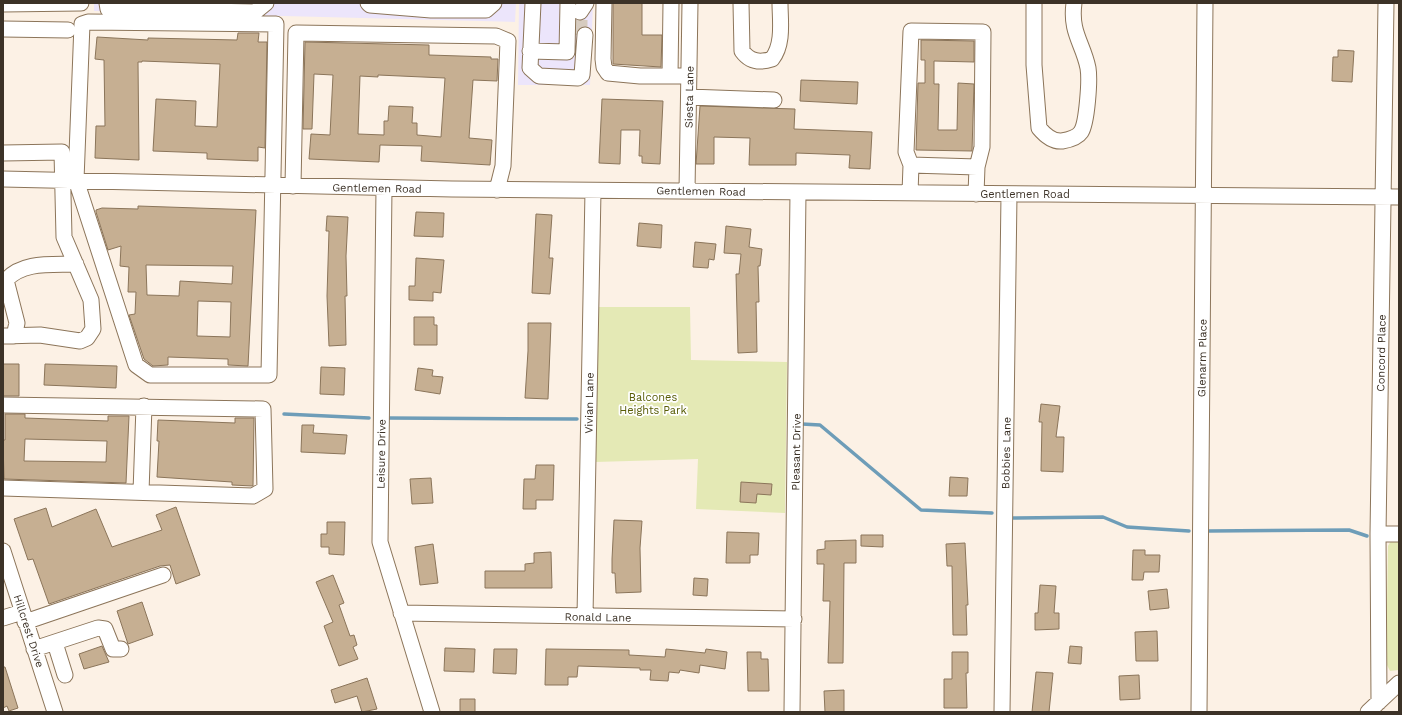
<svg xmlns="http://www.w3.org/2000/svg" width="1402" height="715" font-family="'Work Sans',sans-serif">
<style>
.commercial{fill:#ece5fb}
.green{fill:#e4e9b5}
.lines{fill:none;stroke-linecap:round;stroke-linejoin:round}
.stream{stroke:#6e9db8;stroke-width:3.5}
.building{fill:#c6af92;stroke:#8b755a;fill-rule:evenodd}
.minor-tunnel{stroke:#d6cbbf;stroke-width:15;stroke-dasharray:15 8;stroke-linecap:butt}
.minor-casing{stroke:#8c755a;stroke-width:17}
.minor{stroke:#fff;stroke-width:15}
.labels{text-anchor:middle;stroke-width:3.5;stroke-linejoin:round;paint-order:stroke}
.street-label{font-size:11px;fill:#3c3227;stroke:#fff}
.park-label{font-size:11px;fill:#595d07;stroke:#fff}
</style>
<rect width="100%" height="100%" fill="#fcf1e5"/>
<path class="commercial" d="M94 3H516L515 22 94 11Z
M519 3H593L590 85H518Z"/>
<path class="green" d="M599 307H690L691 360 787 362 785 513 696 509 698 459 595 462Z
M1392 539H1399V670L1390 671 1386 663 1388 546Z"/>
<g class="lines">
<path class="stream" d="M284 414 369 418
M388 418 577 419
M802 424 820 425 921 510 992 513
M1013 518 1103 517 1127 527 1189 531
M1208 531 1349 530 1367 536"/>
</g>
<path class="building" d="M613 3H642V35H662L661 67 613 64Z
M238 33H259L258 42H267L265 148 258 147V161L207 159V153L153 151 156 99 196 101 195 126 217 127 220 64 142 61V62H138L139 160 95 158 96 126H105L104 60 95 59 97 37 148 40V38L237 40Z
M921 40 974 41V62L934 61V84H939L938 130H957L958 83 974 84 972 151 916 150 918 83H925V60H921Z
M305 42 429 45V55L491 57V59H498L497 81 473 80 469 138 492 140 490 165 421 161 422 146 380 145 379 162 309 159 311 134 330 135 333 75 314 74 312 129H303ZM378 75 445 78 441 137 417 135V123H412L413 107 389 106 388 121H384V135L358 134 360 76 378 77Z
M1338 50 1354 51 1352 82 1332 81 1333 57H1338Z
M801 80 858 82 857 104 800 101Z
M602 99 663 101 660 164 642 163V156H639L640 130H621L620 164 599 163Z
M700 106 795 109 794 129 872 132 870 169 849 168 850 155 796 153V165H749L750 138 714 137V164H696Z
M138 206 256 210 248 366 228 365V359L168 357V365L153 366 144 359 129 315 135 314 136 292H128L129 267 120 266 121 246 108 250 96 212V210L102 208 138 209ZM146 265 233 266 232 284 180 281 179 296 147 295ZM198 301 231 302 230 337 197 336Z
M416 212 444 213 443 237 414 236Z
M536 214 552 215 549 258H553L550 294 532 293Z
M327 216 348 217 346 256 347 296H345L346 345 329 346 327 296 329 231H326Z
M639 223 662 225 661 248 637 246Z
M726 226 751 229 749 247 762 249 760 266H758L759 302H756L757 352 738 353 736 274H739L741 254 724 253Z
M695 242 716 244 714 260 709 259 708 268 693 267Z
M416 258 444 260 441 293 433 292V301L409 300V286H415Z
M414 317H434V325H437V345H414Z
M528 323H551L548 399 525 398 528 351Z
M3 364H19V396H3Z
M45 364 117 366 116 388 44 385Z
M321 367 345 368 344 395 320 394Z
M418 368 433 370 432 376 443 377 440 394 415 390Z
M1041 404 1060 406 1056 437H1064L1063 472 1041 471 1042 422H1039Z
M5 414H25V418L108 421V416H129L126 483 4 479 3 440H5ZM25 439 107 441 106 462 24 461Z
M235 418H254L253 486 232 485V482L157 477 159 441H157L158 420 235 423Z
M302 425H314L313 433 347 435 345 454 301 452Z
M536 465H554L553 500H536V509H523L524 479H535Z
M950 477 968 478 967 496H949Z
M431 478 433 503 412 504 410 479Z
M741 482 772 484 771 495 757 494 756 503 740 502Z
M176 507 200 575 176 584 170 565 160 566 49 604 33 559 28 560 14 519 46 508 52 527 96 509 112 547 162 530 156 515Z
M614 520 642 521 640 548 641 592 616 593 615 573H612V559Z
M327 522H345L344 555 329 554V547H321V534H327Z
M727 532 759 533 758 555H750V563H726Z
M861 535H883V547L861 546Z
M856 540V563H844L843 663H828L830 601H823L824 564H817V550L825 549V541Z
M965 543 968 605H966L967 635H953L952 566H947L946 544Z
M433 544 438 583 420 585 415 547Z
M1133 550H1145V555H1160L1159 572H1144L1143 580H1132Z
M551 552 552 588H485V571H525V564L534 563V553Z
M333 575 344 603 339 605 350 636 354 635 357 645 353 647 358 659 339 666 324 626 333 622 316 582Z
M694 578 708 579 707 596 693 595Z
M1040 585 1056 586 1054 613H1059V629L1035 630V613H1038Z
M1167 589 1169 608 1150 610 1148 591Z
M142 602 153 635 128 644 117 611Z
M1157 631 1158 661H1136L1135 632Z
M102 646 109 662 84 669 79 654Z
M1070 646 1082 647 1081 664 1068 663Z
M445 648 475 649 474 672 444 671Z
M494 649H517L516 674 493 673Z
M546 649 629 650V655L665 657 666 649 705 653 706 649 727 652 725 669 700 665 699 673 680 670 679 673 669 672 668 681 650 680 651 670H640V668L578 666 577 677H568V685H545Z
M747 652H761V659H768L769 691H748Z
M952 652H968V673H966L967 708H944V679H952Z
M3 667H5L18 708 9 711 7 706 3 708Z
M1036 672 1053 673 1049 712H1032Z
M1139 675 1140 699 1120 700 1119 676Z
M367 678 377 709 362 712 357 696 335 703 331 690Z
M844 690V712H825L824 691Z
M460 699H475V712H460Z"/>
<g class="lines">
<path class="minor-tunnel" d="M580 35V12"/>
<defs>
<path id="minor" d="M107 3 108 9 255 12 266 3
M368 3 370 5 431 10H486L494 3
M533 3 530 68 539 76 578 78 582 75 585 35
M604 3 603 59 604 67 608 73 640 76H689
M741 3 742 51C750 62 760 63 772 59 784 44 780 20 780 3
M1034 3V65L1039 128C1044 134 1052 142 1062 141 1068 140 1077 138 1081 132 1087 123 1090 80 1088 68 1083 43 1070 33 1074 3
M3 4 81 3
M580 12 586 3
M88 22 276 24 269 375H150L136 365 76 180 82 24Z
M3 29 68 30
M530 51 567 52 568 3
M670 76 671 3
M689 97 774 100
M3 153 62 152 64 237 91 300 93 329 87 338 80 341 40 335 3 336
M911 165 906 152 911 31 983 32 982 147 977 167
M3 179 452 189 1399 197
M293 186 296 33 496 36 508 41 503 166 497 190
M384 188 380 542 432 712
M687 191 690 3
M910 193 911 165 977 167 976 194
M14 336 17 323 6 280C23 261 52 265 76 264
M3 405 263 409 265 489 253 496 3 488
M141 492 144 406
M1378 534H1399
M3 551 55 712
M401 613 794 619
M585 616 593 191
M3 618 22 612
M25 622 163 575
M55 643 65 675
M34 649 98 628 105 629 113 649H121
M1379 702 1378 534 1386 3
M792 712 798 192
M1002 712 1009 195
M1199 712 1205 3
M1368 712 1399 683"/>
</defs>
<use href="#minor" class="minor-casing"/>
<use href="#minor" class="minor"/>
</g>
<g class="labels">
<g class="street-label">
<text transform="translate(689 97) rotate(-89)" y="4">Siesta Lane</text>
<text transform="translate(377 188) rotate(1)" y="4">Gentlemen Road</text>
<text transform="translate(701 191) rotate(1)" y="4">Gentlemen Road</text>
<text x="1025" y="198">Gentlemen Road</text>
<text transform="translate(1381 353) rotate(-89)" y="4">Concord Place</text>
<text transform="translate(1202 358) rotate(-89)" y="4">Glenarm Place</text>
<text transform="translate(589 403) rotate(-89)" y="4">Vivian Lane</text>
<text transform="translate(796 452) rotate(-89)" y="4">Pleasant Drive</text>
<text transform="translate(1006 453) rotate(-89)" y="4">Bobbies Lane</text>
<text transform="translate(381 454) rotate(-89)" y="4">Leisure Drive</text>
<text transform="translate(598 617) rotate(1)" y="4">Ronald Lane</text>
<text transform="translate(29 631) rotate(72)" y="4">Hillcrest Drive</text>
</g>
<g class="park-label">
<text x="653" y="401">Balcones<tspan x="653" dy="13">Heights Park</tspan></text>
</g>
</g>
<rect width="1402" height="715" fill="none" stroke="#3c3227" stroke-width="8"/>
</svg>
